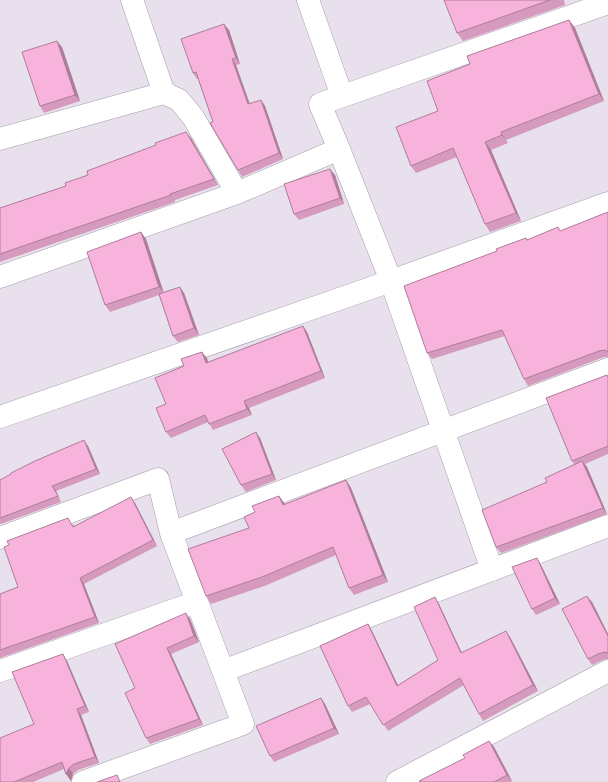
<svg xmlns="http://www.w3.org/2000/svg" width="608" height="782" font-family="'Archivo Narrow',sans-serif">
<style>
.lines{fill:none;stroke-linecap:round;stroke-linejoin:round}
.minor-casing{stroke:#a59ea9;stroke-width:23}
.minor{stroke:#fff;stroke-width:22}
.wall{fill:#d59abd}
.shaded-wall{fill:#ae7d9a}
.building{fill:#f8b3dc;stroke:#ae7d9a}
</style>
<rect width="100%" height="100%" fill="#e8e0ec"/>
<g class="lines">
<defs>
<path id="minor" d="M132 0 164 93
M308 0 342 96
M0 139 164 93 179 100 193 117 237 193
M0 277 237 193 339 149 320 104 608 3
M608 369 171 533 223 671 608 526
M0 417 391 281 339 149
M0 538 158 479 171 533
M492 570 391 281 608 203
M0 671 197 602
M83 782 243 724 223 671
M397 782 608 671"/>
</defs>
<use href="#minor" class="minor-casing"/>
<use href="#minor" class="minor"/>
</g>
<path class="wall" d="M444 0H564L565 5 463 41 457 33Z
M569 20 575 28 604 101 506 140 508 143 491 150 521 221 490 232 485 224 457 157 416 173 411 166 438 111 470 64Z
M229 30 240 64 236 65 250 104 261 100 265 106 283 159 242 177 238 170 213 122 198 79H197L193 73Z
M62 47 80 101 44 113 40 106Z
M191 138 218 185 175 200V202L0 262V208L66 186 88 175Z
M335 175 344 204 299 220 294 214Z
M608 212V357H604L528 386 524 379 505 336 432 359 427 353 528 239 561 231Z
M141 232 146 239 163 293H184L199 335 178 342 173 336 159 295 110 312 105 305Z
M303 326 307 332 325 378 249 408 252 415 213 430 208 422 171 438 166 432V404L207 358 208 363Z
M607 375 608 376V454L585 464 587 467 607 514 501 553 496 547 547 482 574 464 572 461Z
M260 438 276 480 246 492 241 485Z
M88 446 100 474 56 491 61 502 1 524 0 523V480Z
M346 480 351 488 388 582 354 595 349 588 336 555 267 585 211 604 206 596 249 528 255 512 279 496 285 505Z
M135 503 157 546 84 584 99 623 0 658V594L18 587 73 524 74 526Z
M541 565 560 604 536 615 532 609Z
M435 597 439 604 462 653 510 637 538 691 483 721 479 714 464 685 388 731 370 704 352 712 348 706 368 624 372 631 398 685 438 660Z
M592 602 608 634V659L603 660 592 665 588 659Z
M190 619 199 642 171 654 203 725 150 744 146 738 135 688Z
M67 661 89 712 81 715 99 763 78 770 73 774 71 781 66 774 64 769 33 782H0L34 724Z
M321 698 325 704 339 734 274 762 270 756Z
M489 741 494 747 512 781 510 782H420L465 758Z"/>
<path class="shaded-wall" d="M569 20 575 28 604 101 599 94Z
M224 24 229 30 240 64 236 58Z
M57 41 62 47 80 101 75 95Z
M232 59 236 65 252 111 248 104Z
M261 100 265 106 283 159 279 153Z
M186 132 191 138 218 185 214 179Z
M501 132 506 140 508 143 502 135Z
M485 142 491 150 521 221 516 213Z
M330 169 335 175 344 204 340 198Z
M141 232 146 239 164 293 159 287Z
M180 287 184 293 199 335 194 328Z
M303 326 307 332 325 378 321 371Z
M202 352 207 358 210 370 206 363Z
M244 401 249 408 252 415 247 409Z
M256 432 260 438 276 480 272 474Z
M84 440 88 446 100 474 96 469Z
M582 461 587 467 607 514 603 508Z
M346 480 351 488 388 582 383 575Z
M52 486 56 491 61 502 58 496Z
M279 496 285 504 288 513 283 505Z
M131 497 135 503 157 546 153 540Z
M537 558 541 565 560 604 555 598Z
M80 578 84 584 99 623 95 617Z
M587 596 592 602 608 634V636Z
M435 597 439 604 465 660 461 653Z
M186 613 190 619 199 642 194 636Z
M368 624 372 631 401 692 397 686Z
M506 631 510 637 538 691 533 685Z
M167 648 171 654 203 725 199 719Z
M63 654 67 661 89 712 85 706Z
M321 698 325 704 339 734 334 728Z
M77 709 81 715 99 763 95 757Z
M489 741 494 747 512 781 507 775Z
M69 768 73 774 71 781 66 774Z"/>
<path class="building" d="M444 0H550L457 33Z
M569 20 599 94 501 132 502 135 485 142 516 213 485 224 453 148 411 166 396 127 438 111 427 81 470 64 467 56Z
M224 24 236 58 232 59 248 104 261 100 279 153 238 170 210 123 213 122 196 72 193 73 181 39Z
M57 41 75 95 40 106 22 52Z
M186 132 214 179 170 194 171 195 0 254V208L66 186 65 183 88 175 87 171 156 145 155 143Z
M330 169 340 198 294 214 284 184Z
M608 212V352L605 350 599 351 524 379 502 330 427 353 404 286 497 251 496 249 526 238 527 240 558 227 560 231Z
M141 232 159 287 105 305 87 252Z
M180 287 194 328 173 336 159 294Z
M303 326 321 371 244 401 247 409 209 424 205 415 166 432 156 408 166 404 155 378 184 366 181 359 202 352 206 363Z
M607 375 608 377V446L572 461 546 398Z
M256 432 272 474 241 485 222 449Z
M84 440 96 469 52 486 58 496 0 518V480L11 474V473L35 461Z
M582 461 603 508 496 547 482 510 547 482 545 478Z
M346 480 383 575 349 588 333 547 262 577 206 596 188 549 249 528 244 517 255 512 252 506 279 496 283 505Z
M131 497 153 540 80 578 95 617 0 650V594L18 587 4 547 9 545 7 541 68 518 73 527Z
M537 558 555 598 532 609 512 567Z
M587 596 608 636V653L604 652 598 654 588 659 562 609Z
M435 597 461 653 506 631 533 685 479 714 460 678 383 725 366 697 348 706 320 646 368 624 397 686 438 660 414 607Z
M186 613 194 636 167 648 199 719 146 738 125 693 135 688 115 644Z
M63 654 85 706 77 709 95 757 74 764 69 768 66 774 62 762 14 782H0V738L34 724 12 672Z
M321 698 334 728 270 756 256 726Z
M489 741 507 775 494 782H420L419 781 465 758 463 755Z
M117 775 120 782H97Z"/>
</svg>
